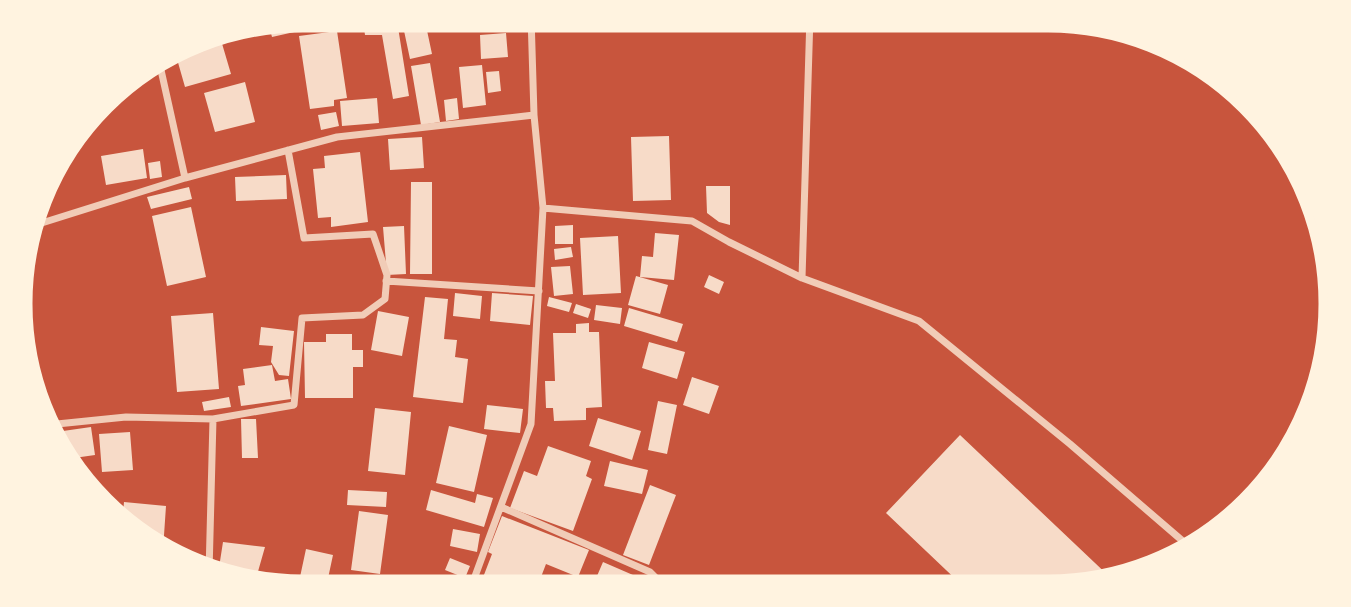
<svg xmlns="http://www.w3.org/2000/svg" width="1351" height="607" font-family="Raleway,sans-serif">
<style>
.building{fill:#f7dbc8}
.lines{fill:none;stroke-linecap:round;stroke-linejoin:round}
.minor{stroke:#f1ccb7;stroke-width:7}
.rim{fill:none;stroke:#fff3e0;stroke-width:9}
</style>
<rect width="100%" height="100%" fill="#c8553d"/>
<path class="building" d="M303 16H319L321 26 272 37 268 22Z
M363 21H397L409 96 393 99 382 35H365Z
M425 21 432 54 410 59 403 26Z
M218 30 231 74 185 87 175 52 211 31Z
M337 31 347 98 334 100V106L310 109 299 36Z
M506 33 508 57 481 59 480 35Z
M430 63 440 122 421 125 411 66Z
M482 65 486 105 463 108 459 67Z
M499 71 501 91 488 93 486 72Z
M245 82 255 122 215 132 204 93Z
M377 98 379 123 342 126 340 101Z
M457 98 459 119 446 121 444 100Z
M336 112 339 126 321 130 318 115Z
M669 136 671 200 633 201 631 137Z
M422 137 424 168 390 170 388 139Z
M143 149 147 178 106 185 101 156Z
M360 152 368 222 331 227V217L318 218 313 169 325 168 324 156Z
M160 161 162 177 150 179 148 163Z
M286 175 287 199 236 201 235 177Z
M411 182H432V274H410Z
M706 186H730V225L719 222 707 213Z
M189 187 192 199 151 209 147 197Z
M191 207 206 277 167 286 152 216Z
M573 225V244H555V226Z
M404 226 406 274 387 275 383 227Z
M655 233 679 235 674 280 640 277 642 256 653 257Z
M618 236 621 293 583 295 580 238Z
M571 247 573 257 555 260 554 249Z
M570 266 573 294 554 296 551 267Z
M709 275 724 282 719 294 704 287Z
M636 276 668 285 660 314 628 305Z
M455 293 482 296 480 319 453 316Z
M492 293 533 296 530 325 490 321Z
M425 297 448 299 444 339 457 340 455 357 468 359 463 403 413 397Z
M549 297 572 303 569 312 547 306Z
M576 304 591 309 588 318 573 313Z
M596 305 622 308 620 324 594 320Z
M629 308 683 324 677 342 624 326Z
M378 311 409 317 402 356 371 350Z
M213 313 219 389 177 392 171 316Z
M589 323V332H599L602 407 586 408V420L554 421 553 408H546L545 381H555L553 333H576V324Z
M261 327 294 331 289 376 279 375 271 362 273 346 259 345Z
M326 334H352V350H363V367H353V398H305L304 342H326Z
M649 342 685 352 677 379 642 368Z
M272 365 275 381 288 379 291 399 241 406 238 386 245 385 243 369Z
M692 377 719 386 709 414 683 405Z
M229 397 231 407 204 411 202 402Z
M658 401 677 405 667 454 648 450Z
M487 405 523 409 520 433 484 429Z
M375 408 411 412 405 475 368 471Z
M598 418 641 431 632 460 589 446Z
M241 419H256L258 458H242Z
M449 426 487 435 474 492 436 483Z
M91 427 95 455 67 459 63 431Z
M130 432 133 470 102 472 99 434Z
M960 435 1114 581 1085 589H966L886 513Z
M548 446 591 461 586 476 592 479 573 531 510 508 524 471 537 476Z
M610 461 648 470 642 494 604 486Z
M650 485 676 495 649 565 623 555Z
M348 490 387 492 386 507 347 505Z
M431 490 475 503 477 494 493 498 484 527 426 510Z
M124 502 166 506 163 550 122 525Z
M359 511 388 515 380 574 351 570Z
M502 516 589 550 578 577 546 564 536 590 487 591 482 580 492 554 488 552Z
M453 529 480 534 477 552 450 546Z
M223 542 265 547 255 582 218 574Z
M306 549 333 555 327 583 300 577Z
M450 558 470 566 465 578 445 570Z
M603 562 633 575 627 590H611L594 583Z
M570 578 588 587 587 590H563Z"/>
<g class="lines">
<path class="minor" d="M159 61 185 178
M543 208 692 221 729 242 802 278 919 321 1070 444 1192 549
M29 227 185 178 337 137 534 115
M802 278 810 16
M386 281 539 291
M213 419 294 405 302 318 363 315 385 299 387 275 373 234 304 238 288 150
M47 425 126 417 213 419 209 573
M501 507 650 572 668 590
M467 591 474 579 531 424 543 208 534 115 531 16"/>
</g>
<path d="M0 0H1351V607H0ZM303 28H1048A275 275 0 0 1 1323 303V304A275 275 0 0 1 1048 579H303A275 275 0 0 1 28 304V303A275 275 0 0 1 303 28Z" fill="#fff3e0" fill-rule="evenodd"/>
<path class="rim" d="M303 28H1048A275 275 0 0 1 1323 303V304A275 275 0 0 1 1048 579H303A275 275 0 0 1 28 304V303A275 275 0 0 1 303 28Z"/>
</svg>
